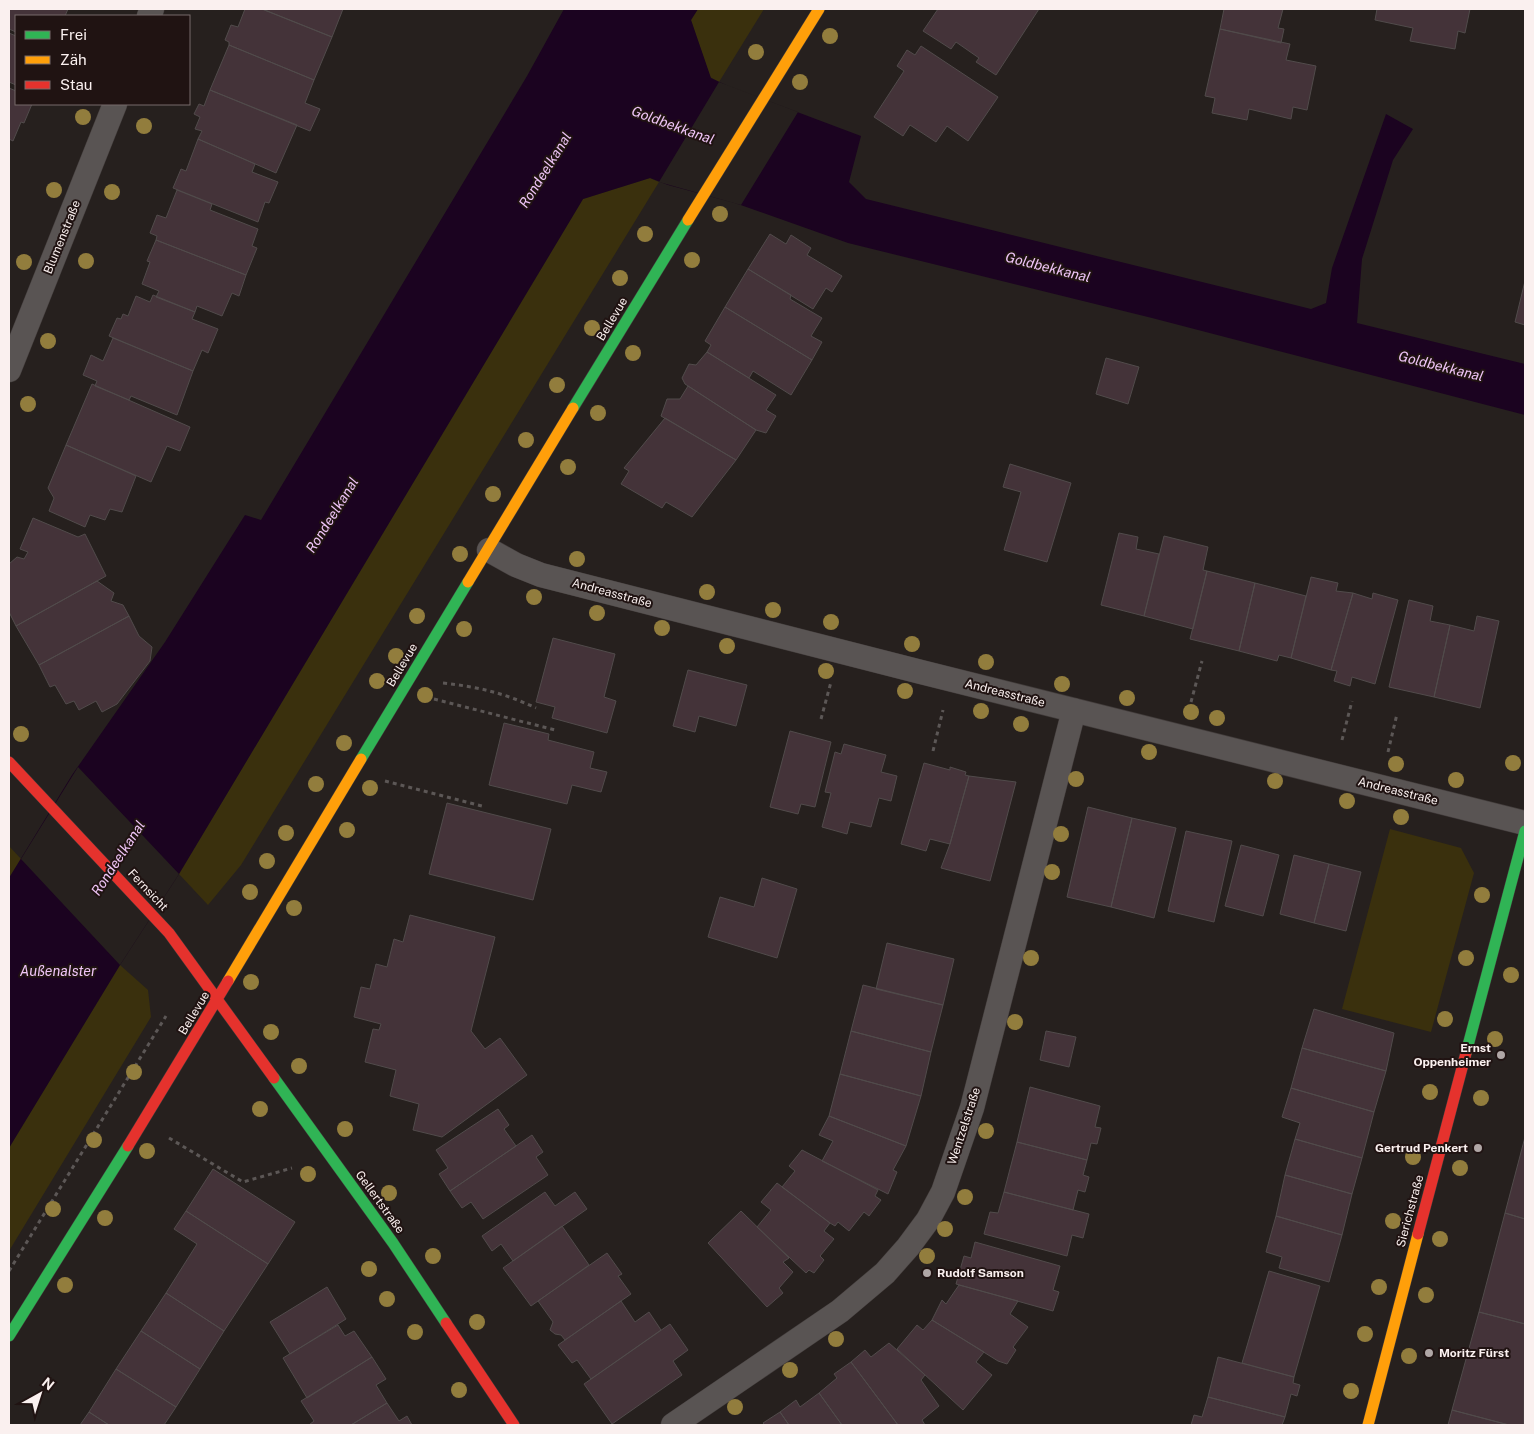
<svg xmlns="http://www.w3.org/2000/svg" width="1534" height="1434" font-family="'Public Sans',sans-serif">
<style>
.green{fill:#3a300d}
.water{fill:#1b0320}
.pier{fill:#26201e}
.building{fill:#443339;stroke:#514b4b}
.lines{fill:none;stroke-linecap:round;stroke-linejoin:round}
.street-casing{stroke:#423c3b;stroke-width:25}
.fast-casing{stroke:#423c3b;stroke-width:12}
.slow-casing{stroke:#423c3b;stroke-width:12}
.jam-casing{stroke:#423c3b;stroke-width:12}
.path{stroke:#5c5756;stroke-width:3;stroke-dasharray:4 4;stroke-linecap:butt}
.street{stroke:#595453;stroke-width:24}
.fast{stroke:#30b455;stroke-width:11}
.slow{stroke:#ff9f0a;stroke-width:11}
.jam{stroke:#e5322d;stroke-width:11}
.tree{fill:#927d3d}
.poi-dot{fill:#b0a7a6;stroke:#201312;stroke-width:2}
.labels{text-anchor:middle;stroke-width:4;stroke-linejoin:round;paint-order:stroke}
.street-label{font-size:12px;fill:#faf0ef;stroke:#201312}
.poi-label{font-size:12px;font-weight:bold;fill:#faf0ef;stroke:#201312;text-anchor:end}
.water-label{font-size:14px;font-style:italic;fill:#efc5f7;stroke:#201312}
</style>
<rect width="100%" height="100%" fill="#26201e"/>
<path class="green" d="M698 9H764L719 82 710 77 691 20Z
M650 178 659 182 241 865 208 905 179 874 583 199Z
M1390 829 1461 848 1474 873 1431 1032 1342 1009Z
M9 846 21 859 9 878Z
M120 965 148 990 151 1017 9 1251V1148Z"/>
<path class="water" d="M564 9H698L691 20 711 78 728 86 861 136 849 182 866 199 1311 309 1326 303 1332 268 1386 114 1413 129 1393 160 1362 259 1357 323 1525 364V415L1152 318 848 243 735 203 668 185 650 178 583 199 179 874 120 965 9 1148V878L72 775 165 642 245 515 261 520 527 76Z"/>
<path class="pier" d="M719 82 798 112 741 205 659 182Z
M78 767 179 874 120 965 21 859Z"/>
<path class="building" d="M9 9H68L65 16H16V32L9 29Z
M245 9H262L332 37 314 80 229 45V42L225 40 231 25 238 27Z
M262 9H343L332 37Z
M938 9H1039L996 75 976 62 979 58 956 42 951 49 923 31Z
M1224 9H1283L1278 28 1284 29 1281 43 1220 29Z
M1377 9H1470L1465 33 1458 31 1455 49 1410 41 1413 28 1375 20Z
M1220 29 1290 44 1286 60 1316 66 1307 110 1293 107 1291 119 1249 109 1247 120 1212 113 1215 98 1205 96Z
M9 33 16 36V85L9 82Z
M229 45 314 80 305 103 320 109 310 131 210 90Z
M921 46 998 97 968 141 947 126 936 142 910 125 903 136 874 117 904 71 897 66 907 50 915 55Z
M9 88 16 91V104H32L24 123 21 122 13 141 9 139Z
M210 90 297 125 276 173 198 139 202 131 195 129 200 117 194 114 199 104 204 106Z
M198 139 255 164 252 172 278 182 269 203 265 202 258 222 173 188 181 169 186 171Z
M177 190 212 204 210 210 258 229 252 246 257 248 246 275 156 240 157 236 150 233 157 215 166 218Z
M770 234 786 244 791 235 811 248 807 255 842 276 832 292 826 288 813 309 748 269Z
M156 240 246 275 239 296 232 293 222 316 197 306 195 312 156 297 159 291 142 284 150 262 147 261Z
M748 269 791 295 790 299 822 318 811 336 822 342 812 360 725 307Z
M1525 281V325L1515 322Z
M153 295 195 312 192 319 218 329 208 353 202 350 193 371 109 336 117 318 121 319 123 314 128 316 136 296 150 302Z
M725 307 812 360 791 395 753 371 749 378 707 352 711 345 705 341Z
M113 338 193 371 177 415 131 396 129 400 95 386 97 381 83 375 91 355 103 361Z
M707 352 776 395 766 410 776 416 766 433 756 430 685 384 682 378 689 364 696 365Z
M1106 358 1139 367 1128 404 1096 394Z
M92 384 190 427 180 451 167 446 151 482 66 445Z
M688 386 756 430 736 460 661 416 667 399H680Z
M665 418 736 460 692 517 666 502 662 508 621 484 629 471 624 468Z
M66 445 136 476 122 512 110 509 105 520 90 515 85 527 49 511 54 498 48 488Z
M1010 464 1071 483 1047 562 1004 550 1021 492 1003 487Z
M33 518 78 537 85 534 106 576 16 626 9 612V564L17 557 24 559 28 552 20 549Z
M1119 533 1138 537 1136 549 1159 554 1144 616 1101 605Z
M1164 536 1208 547 1203 570 1207 571 1193 629 1144 616Z
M1207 571 1255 583 1239 651 1190 639Z
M1311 577 1338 583 1336 591 1353 593 1331 670 1291 658Z
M97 581 114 593 111 601 123 605 129 616 39 665 16 626Z
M1255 583 1306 596 1291 658 1279 655 1277 661 1239 651Z
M1353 593 1372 599 1373 593 1398 600 1375 684 1352 677 1350 686 1334 681 1337 671 1331 670Z
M1409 600 1433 606 1430 621 1450 625 1434 697 1389 687Z
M129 616 139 636 152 647 150 661 117 704 102 712 96 701 79 710 74 701 66 704 55 685 50 687 39 665Z
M1477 616 1499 621 1480 708 1434 697 1450 625 1474 631Z
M553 638 615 654 604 697 616 701 607 733 552 718 555 707 536 702Z
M688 670 747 685 736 726 699 716 695 732 673 726Z
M504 723 549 734 548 740 594 752 590 768 607 772 601 792 572 785 567 804 489 785Z
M790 731 831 742 815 807 801 804 798 814 770 807Z
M844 744 886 755 881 772 897 776 891 801 879 798 871 827 850 822 847 834 822 827 831 793 825 792 835 752 841 754Z
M924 763 950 770V767L966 772 965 775 969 776 950 844 930 839 926 851 901 844Z
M969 776 1016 782 990 881 941 868 950 844Z
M447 803 551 829 533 900 429 874Z
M1088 807 1132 818 1111 907 1067 897Z
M1132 818 1176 828 1154 918 1111 907Z
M1186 831 1232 841 1214 922 1168 911Z
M1241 845 1279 855 1263 916 1225 906Z
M1294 855 1329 864 1314 923 1280 914Z
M1329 864 1361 872 1346 931 1314 923Z
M762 878 797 889 777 958 708 937 720 897 754 907Z
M410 915 495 937 471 1031 485 1049 500 1038 527 1075 442 1137 413 1130 419 1104 390 1096 396 1070 365 1062 373 1029 379 1030 381 1024 354 1017 361 987 370 989 376 964 387 967 394 939 403 942Z
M887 943 954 959 943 1005 876 989Z
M863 985 943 1005 931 1052 851 1031Z
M1314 1009 1394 1033 1386 1071 1302 1048Z
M851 1031 931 1052 921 1096 840 1074Z
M1046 1031 1076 1037 1069 1067 1040 1060Z
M1302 1048 1386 1071 1374 1112 1291 1088Z
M840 1074 921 1096 906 1146 829 1116Z
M1030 1087 1100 1106 1095 1127 1101 1128 1097 1144 1091 1143 1087 1160 1017 1142Z
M1291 1088 1374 1112 1362 1158 1295 1139 1300 1123 1282 1117Z
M498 1109 509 1125 504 1129 516 1146 450 1191 439 1174 448 1168 436 1150Z
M829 1116 906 1146 893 1170 897 1172 888 1194 822 1161 833 1141 819 1135Z
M532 1135 543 1152 536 1157 548 1175 483 1219 471 1202 462 1208 450 1191Z
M1525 1137V1219L1505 1213Z
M1295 1139 1362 1158 1352 1194 1285 1175Z
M1017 1142 1087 1160 1083 1175 1089 1177 1085 1192 1078 1190 1073 1210 1004 1192Z
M802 1150 878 1190 875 1196 881 1200 869 1216 864 1212 849 1231 838 1222 835 1226 830 1223 782 1187 795 1171 789 1166Z
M213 1169 295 1222 268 1264 186 1211Z
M1285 1175 1352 1194 1342 1235 1276 1216Z
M777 1183 830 1223 824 1231 834 1239 820 1256 824 1260 814 1273 809 1270 806 1273 757 1227 771 1210 761 1202Z
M545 1192 555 1206 575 1192 587 1209 513 1261 501 1244 492 1251 482 1236Z
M1004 1192 1089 1214 1083 1238 1072 1235 1067 1256 984 1234 990 1212 998 1213Z
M186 1211 268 1264 224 1331 166 1293 197 1244 174 1229Z
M741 1211 789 1258 783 1262 793 1272 779 1288 783 1293 767 1307 708 1243Z
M1505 1213 1525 1219V1324L1479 1312Z
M1276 1216 1342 1235 1329 1282 1279 1268 1282 1257 1266 1252Z
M562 1226 589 1265 531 1306 503 1268Z
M975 1242 1060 1266 1053 1290 1059 1292 1053 1311 956 1284 964 1256 971 1258Z
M607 1253 622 1274 618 1276 631 1294 565 1340 561 1335 555 1334 550 1330 553 1322 538 1301Z
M1269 1271 1320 1286 1294 1377 1242 1363Z
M959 1285 1018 1301 1010 1314 1028 1327 1013 1347 1016 1350 1007 1364 998 1361 932 1320 942 1300 946 1304Z
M327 1287 346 1319 290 1354 270 1322Z
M166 1293 224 1331 200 1369 141 1331Z
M621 1301 635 1322 649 1312 661 1330 591 1379 577 1360 572 1363 558 1345Z
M1479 1312 1525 1324 1524 1425H1509L1452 1410Z
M932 1320 984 1352 976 1362 992 1375 963 1410 897 1349 917 1325 923 1330Z
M670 1324 688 1350 673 1361 682 1375 612 1424 584 1384Z
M338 1325 345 1336 354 1331 372 1357 307 1398 283 1358Z
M141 1331 200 1369 176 1407 116 1369Z
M889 1343 925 1375 921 1380 939 1406 922 1420 925 1425H898L851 1362 865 1350 871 1357Z
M372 1357 386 1379 376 1385 387 1403 351 1425H309L314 1421 301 1401Z
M1218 1357 1294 1377 1293 1383 1300 1385 1297 1396 1291 1394 1285 1417 1208 1397Z
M851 1362 898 1425H842L819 1393 837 1378 834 1374Z
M116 1369 176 1407 164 1425H109L89 1412Z
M819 1393 842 1425H789L780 1412 796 1400 800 1407Z
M1208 1397 1285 1417 1282 1425H1191L1194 1415 1202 1417Z
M387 1403 399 1421 407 1416 412 1425H351Z
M1452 1410 1509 1425H1448Z
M89 1412 109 1425H80Z
M780 1412 789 1425H765L763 1423Z"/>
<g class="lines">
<defs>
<path id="street" d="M149 16 152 9
M9 370 115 104
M489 550 516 565 541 575 921 672 1525 823
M673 1425 840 1311 885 1273 908 1247 928 1220 943 1192 972 1108 1074 710"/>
<path id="fast" d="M573 408 688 220
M361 759 468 582
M1466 1053 1525 831
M274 1078 393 1243 446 1323
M9 1336 128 1146"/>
<path id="slow" d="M688 220 819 9
M468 582 573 408
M228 981 361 759
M1368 1425 1418 1234"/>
<path id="jam" d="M9 762 169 933 274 1078
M128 1146 228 981
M1418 1234 1466 1053
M446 1323 514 1425"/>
</defs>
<use href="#street" class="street-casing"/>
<use href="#fast" class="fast-casing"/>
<use href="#slow" class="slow-casing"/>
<use href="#jam" class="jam-casing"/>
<path class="path" d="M443 683C479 687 504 693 536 708
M434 699 555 730
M1191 702 1202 661
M821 719 831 682
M1342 740 1352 701
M933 751 943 710
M1388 752 1397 714
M385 781 482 806
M169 1138 243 1182 292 1168
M9 1271 166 1016"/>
<use href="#street" class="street"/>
<use href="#fast" class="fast"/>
<use href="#slow" class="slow"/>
<use href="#jam" class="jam"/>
</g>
<g class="tree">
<circle cx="830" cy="36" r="8"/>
<circle cx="756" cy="52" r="8"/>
<circle cx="800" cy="82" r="8"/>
<circle cx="83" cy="117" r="8"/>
<circle cx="144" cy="126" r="8"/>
<circle cx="54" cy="190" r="8"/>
<circle cx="112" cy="192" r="8"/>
<circle cx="720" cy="214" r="8"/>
<circle cx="645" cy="234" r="8"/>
<circle cx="692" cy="260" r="8"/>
<circle cx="86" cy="261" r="8"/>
<circle cx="24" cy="262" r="8"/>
<circle cx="620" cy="278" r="8"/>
<circle cx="592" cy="328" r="8"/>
<circle cx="48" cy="341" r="8"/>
<circle cx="633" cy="353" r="8"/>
<circle cx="557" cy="385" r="8"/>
<circle cx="28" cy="404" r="8"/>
<circle cx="598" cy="413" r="8"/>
<circle cx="526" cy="440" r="8"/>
<circle cx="568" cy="467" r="8"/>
<circle cx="493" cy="494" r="8"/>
<circle cx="460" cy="554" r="8"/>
<circle cx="577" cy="559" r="8"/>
<circle cx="707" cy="592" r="8"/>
<circle cx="534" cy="597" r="8"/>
<circle cx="773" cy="610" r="8"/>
<circle cx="597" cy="613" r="8"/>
<circle cx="417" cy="616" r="8"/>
<circle cx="831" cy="622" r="8"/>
<circle cx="662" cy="628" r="8"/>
<circle cx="464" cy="629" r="8"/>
<circle cx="912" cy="644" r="8"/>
<circle cx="727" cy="646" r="8"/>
<circle cx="396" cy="656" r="8"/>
<circle cx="986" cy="662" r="8"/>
<circle cx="826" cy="671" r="8"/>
<circle cx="377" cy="681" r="8"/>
<circle cx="1062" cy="684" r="8"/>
<circle cx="905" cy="691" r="8"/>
<circle cx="425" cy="695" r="8"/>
<circle cx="1127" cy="698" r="8"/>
<circle cx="981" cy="711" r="8"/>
<circle cx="1191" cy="712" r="8"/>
<circle cx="1217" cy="718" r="8"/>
<circle cx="1021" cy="724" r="8"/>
<circle cx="21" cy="734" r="8"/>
<circle cx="344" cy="743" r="8"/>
<circle cx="1149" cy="752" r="8"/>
<circle cx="1513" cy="763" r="8"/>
<circle cx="1396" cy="764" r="8"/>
<circle cx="1076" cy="779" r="8"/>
<circle cx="1456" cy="780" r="8"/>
<circle cx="1275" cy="781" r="8"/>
<circle cx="316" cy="784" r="8"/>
<circle cx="370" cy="788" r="8"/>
<circle cx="1347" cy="801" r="8"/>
<circle cx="1401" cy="817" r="8"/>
<circle cx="347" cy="830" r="8"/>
<circle cx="286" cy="833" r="8"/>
<circle cx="1061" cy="834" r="8"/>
<circle cx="267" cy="861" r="8"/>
<circle cx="1052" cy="872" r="8"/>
<circle cx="250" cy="892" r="8"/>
<circle cx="1482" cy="895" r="8"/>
<circle cx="294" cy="908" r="8"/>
<circle cx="1031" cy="958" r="8"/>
<circle cx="1466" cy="958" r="8"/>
<circle cx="1511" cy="975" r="8"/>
<circle cx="251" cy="982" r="8"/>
<circle cx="1445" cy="1019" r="8"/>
<circle cx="1015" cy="1022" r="8"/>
<circle cx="271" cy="1032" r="8"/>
<circle cx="1495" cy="1039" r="8"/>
<circle cx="299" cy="1066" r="8"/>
<circle cx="134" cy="1072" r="8"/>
<circle cx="1430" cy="1092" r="8"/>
<circle cx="1481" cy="1098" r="8"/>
<circle cx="260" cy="1109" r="8"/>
<circle cx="345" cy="1129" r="8"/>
<circle cx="986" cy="1131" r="8"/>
<circle cx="94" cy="1140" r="8"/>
<circle cx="147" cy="1151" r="8"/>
<circle cx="1413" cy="1157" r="8"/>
<circle cx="1460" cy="1168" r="8"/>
<circle cx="308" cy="1174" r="8"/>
<circle cx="389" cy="1193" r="8"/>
<circle cx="965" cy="1197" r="8"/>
<circle cx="53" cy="1209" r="8"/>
<circle cx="105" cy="1218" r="8"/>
<circle cx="1393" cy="1221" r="8"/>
<circle cx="945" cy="1229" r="8"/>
<circle cx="1440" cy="1239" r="8"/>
<circle cx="433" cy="1256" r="8"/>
<circle cx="927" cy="1256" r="8"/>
<circle cx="369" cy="1269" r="8"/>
<circle cx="65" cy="1285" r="8"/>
<circle cx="1379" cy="1287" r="8"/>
<circle cx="1426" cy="1295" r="8"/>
<circle cx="387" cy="1299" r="8"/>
<circle cx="477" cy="1322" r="8"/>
<circle cx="415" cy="1332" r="8"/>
<circle cx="1365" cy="1334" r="8"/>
<circle cx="836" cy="1339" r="8"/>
<circle cx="1409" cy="1356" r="8"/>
<circle cx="790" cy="1370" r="8"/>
<circle cx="459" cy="1390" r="8"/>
<circle cx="1351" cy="1391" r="8"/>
<circle cx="735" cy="1407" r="8"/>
</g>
<g class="poi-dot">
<circle cx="1501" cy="1055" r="5"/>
<circle cx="1478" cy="1148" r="5"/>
<circle cx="927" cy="1273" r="5"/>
<circle cx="1429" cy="1353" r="5"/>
</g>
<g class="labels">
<g class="street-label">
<text transform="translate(62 237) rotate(-68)" y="4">Blumenstraße</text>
<text transform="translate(612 319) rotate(-59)" y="4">Bellevue</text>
<text transform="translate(612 593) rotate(15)" y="4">Andreasstraße</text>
<text transform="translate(402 665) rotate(-59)" y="4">Bellevue</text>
<text transform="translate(1005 693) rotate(14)" y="4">Andreasstraße</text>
<text transform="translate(1398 791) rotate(14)" y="4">Andreasstraße</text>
<text transform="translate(148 890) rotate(47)" y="4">Fernsicht</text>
<text transform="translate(194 1013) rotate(-59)" y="4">Bellevue</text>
<text transform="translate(964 1126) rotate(-72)" y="4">Wentzelstraße</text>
<text transform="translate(380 1202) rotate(54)" y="4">Gellertstraße</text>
<text transform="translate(1410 1211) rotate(-75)" y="4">Sierichstraße</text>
</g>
<g class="poi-label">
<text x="1491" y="1052">Ernst<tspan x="1491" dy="14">Oppenheimer</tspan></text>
<text x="1468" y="1152">Gertrud Penkert</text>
<text x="937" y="1277" text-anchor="start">Rudolf Samson</text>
<text x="1439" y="1357" text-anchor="start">Moritz Fürst</text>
</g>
<g class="water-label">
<text transform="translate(673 125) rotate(20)" y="5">Goldbekkanal</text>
<text transform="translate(545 170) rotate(-58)" y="5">Rondeelkanal</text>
<text transform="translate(1048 267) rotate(14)" y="5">Goldbekkanal</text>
<text transform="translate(1441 366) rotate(14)" y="5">Goldbekkanal</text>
<text transform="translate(332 515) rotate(-58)" y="5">Rondeelkanal</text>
<text transform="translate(118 858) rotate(-57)" y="5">Rondeelkanal</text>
<text x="58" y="976">Außenalster</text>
</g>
</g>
<rect width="1534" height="1434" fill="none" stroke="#faf0ef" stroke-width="20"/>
<rect x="15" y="15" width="175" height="90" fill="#201312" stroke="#776b6a"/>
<rect x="25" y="31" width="25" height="8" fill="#30b455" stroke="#776b6a"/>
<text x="60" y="40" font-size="15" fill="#faf0ef">Frei</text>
<rect x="25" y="56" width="25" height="8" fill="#ff9f0a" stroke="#776b6a"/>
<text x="60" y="65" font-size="15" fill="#faf0ef">Zäh</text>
<rect x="25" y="81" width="25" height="8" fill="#e5322d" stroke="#776b6a"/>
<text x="60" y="90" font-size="15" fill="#faf0ef">Stau</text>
<g transform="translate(40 1394) rotate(39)" stroke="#201312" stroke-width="4" paint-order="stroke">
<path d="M0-4L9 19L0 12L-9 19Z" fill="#faf0ef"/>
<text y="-8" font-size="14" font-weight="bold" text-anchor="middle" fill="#faf0ef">N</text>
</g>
</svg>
